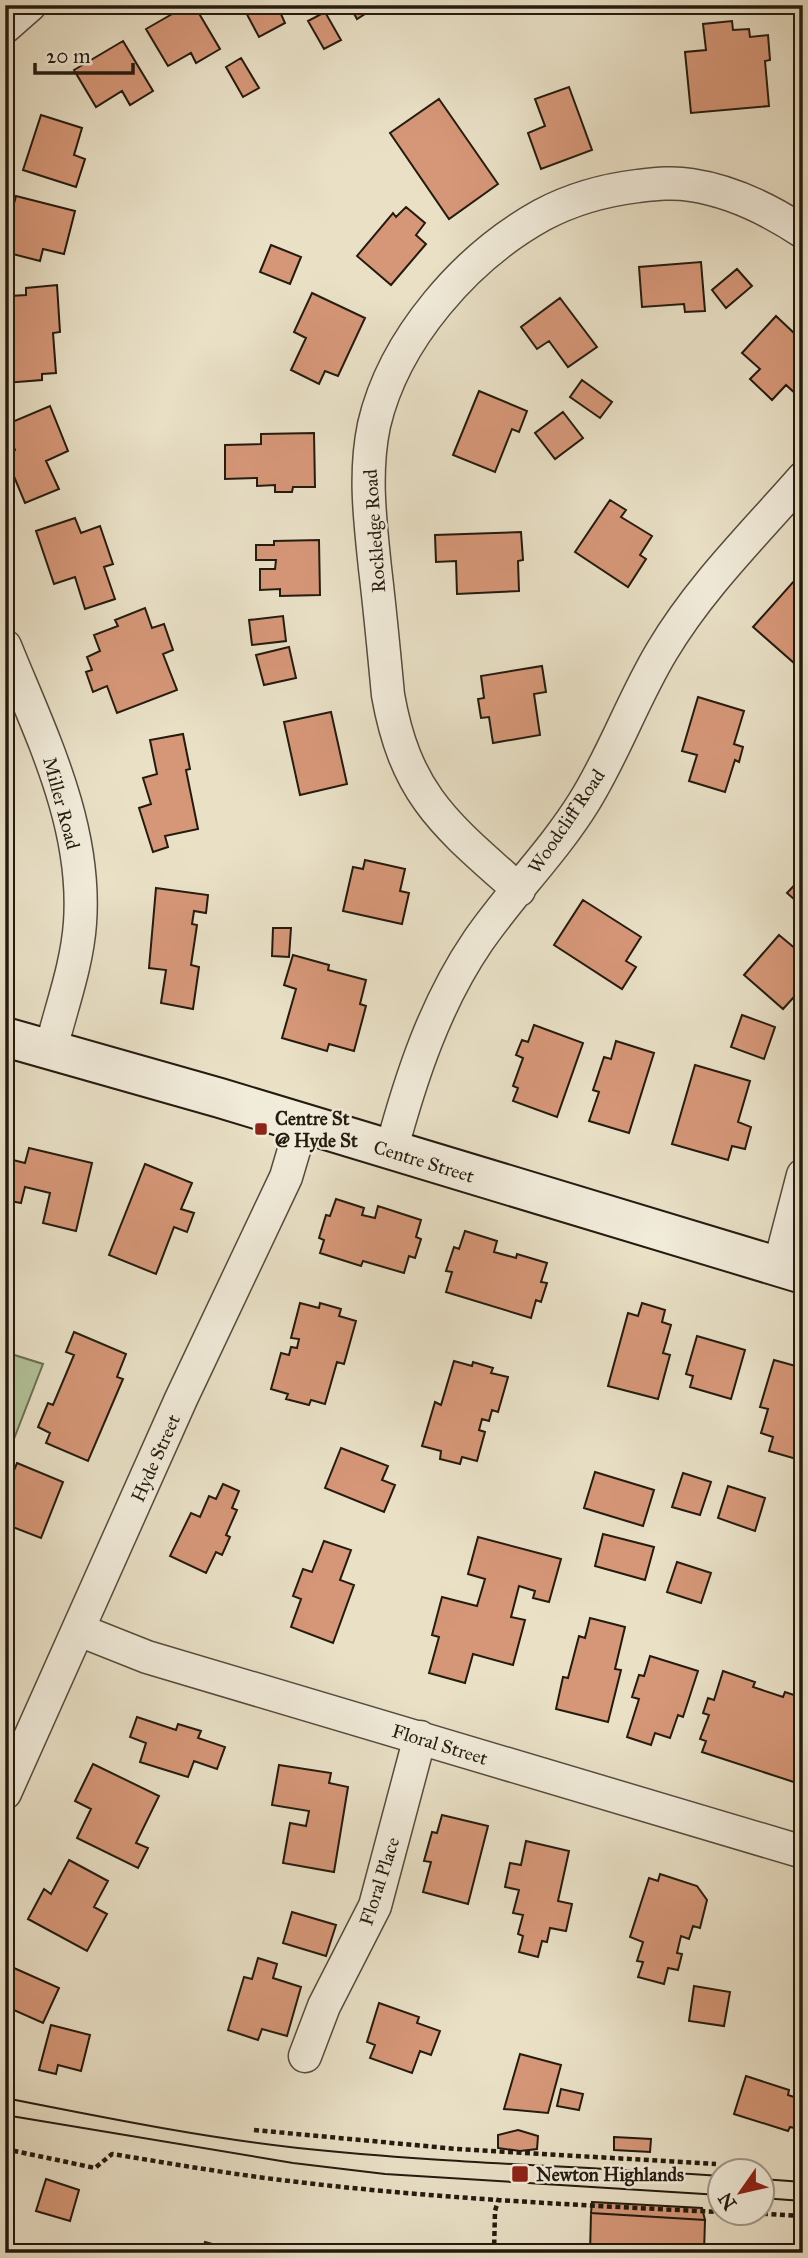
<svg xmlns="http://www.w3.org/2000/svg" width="808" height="2258" font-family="'IM FELL Great Primer',serif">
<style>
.green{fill:#b3c398;stroke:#6c6f54;stroke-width:2}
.building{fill:#d69778;stroke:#241b0f;stroke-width:2}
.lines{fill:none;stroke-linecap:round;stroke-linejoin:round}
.street-casing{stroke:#554c3d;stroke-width:35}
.secondary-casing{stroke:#241b0f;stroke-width:42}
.path{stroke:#241b0f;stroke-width:4.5;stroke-dasharray:5 3.5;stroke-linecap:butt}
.street{stroke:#f1ebda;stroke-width:32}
.secondary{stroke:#f1ebda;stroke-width:38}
.tram{stroke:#241b0f;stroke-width:2}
.poi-dot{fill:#8f2418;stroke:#f1ebda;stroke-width:2.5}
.labels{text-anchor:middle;stroke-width:5;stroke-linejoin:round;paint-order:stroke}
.street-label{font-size:19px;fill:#241b0f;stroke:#f1ebda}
.poi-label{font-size:19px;font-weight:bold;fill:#241b0f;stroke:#f1ebda;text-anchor:start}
</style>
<rect width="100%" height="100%" fill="#e9e0c6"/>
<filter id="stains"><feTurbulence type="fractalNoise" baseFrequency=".00286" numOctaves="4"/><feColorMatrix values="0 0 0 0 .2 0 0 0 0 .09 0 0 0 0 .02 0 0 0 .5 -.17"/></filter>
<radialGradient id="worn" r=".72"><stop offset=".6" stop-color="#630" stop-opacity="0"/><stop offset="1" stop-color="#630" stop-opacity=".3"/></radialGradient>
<path class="green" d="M5 1352 43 1364 5 1462Z"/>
<path class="building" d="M188 5H194L220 49 196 63 191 53 168 66 146 29Z
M242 5H277L285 23 259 37Z
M349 5H379L357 19Z
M325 12 341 40 324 49 308 21Z
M732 21 733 30 749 29 750 37 768 35 770 60 765 61 769 106 691 113 685 52 706 50 703 24Z
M123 41 153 91 130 105 122 91 96 107 74 70Z
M241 58 259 88 243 97 226 67Z
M569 87 592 150 541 169 528 133 545 126 535 99Z
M439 99 498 184 449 219 390 133Z
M41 115 82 128 74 155 85 159 76 187 23 170Z
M16 196 75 211 64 254 43 249 40 261 5 252V237Z
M406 207 425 223 416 235 426 244 391 285 357 256 393 213 396 217Z
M271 245 301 257 290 284 260 272Z
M701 262 705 311 685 312 684 304 642 307 639 267Z
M737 269 752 286 726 308 712 290Z
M57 285 60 332 53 333 56 373 42 374V380L5 383V329H9V322H5V304L11 303 10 296 26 295V288Z
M312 293 365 318 338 376 325 371 319 384 291 370 306 338 294 332Z
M560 298 597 347 568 367 549 341 537 349 521 327Z
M776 316 794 333 803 323V388L797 395 786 385 772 400 750 379 760 369 742 353Z
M582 380 612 402 600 418 570 397Z
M479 391 527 411 519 432 512 429 495 472 453 455Z
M50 406 68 451 46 461 59 489 25 503 5 455 15 450 5 425Z
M563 412 583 438 555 459 535 433Z
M314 433 315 487H293L292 492H275V485L257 486V478L225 479V445L261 444V434Z
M610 500 626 510 621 517 652 536 640 555 646 559 628 587 575 552Z
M75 518 81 533 100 526 113 564 104 567 115 599 85 609 75 577 54 584 36 531Z
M521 532 523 560 518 561 519 591 457 594 456 561 436 562 435 535Z
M319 540 320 595 280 596V589L260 590V569H275L276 560H256V545H274V541Z
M794 581 803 588V653L794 663 753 627Z
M145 608 152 628 164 624 173 650 163 654 177 690 117 713 107 686 93 692 86 672 92 670 87 657 100 651 94 635 118 626 115 620Z
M283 616 286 641 252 645 249 620Z
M289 647 296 678 264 685 256 655Z
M542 666 546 692 534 694 540 735 493 743 489 717 481 718 478 699 484 698 481 676Z
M698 697 744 711 734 744 743 747 739 762 735 760 725 792 689 781 697 755 682 751Z
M331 712 347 784 300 795 284 722Z
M183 734 190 769 186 770 198 829 165 836 168 847 153 852 139 808 151 804 143 778 157 774 150 740Z
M365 860 405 869 400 891 409 893 402 924 343 911 353 867 363 869Z
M803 876V907L787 893Z
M156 888 208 895 206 913 194 911 192 924 197 925 191 965 199 967 193 1009 161 1003 166 970 149 968Z
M583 900 641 937 626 961 636 967 622 989 554 945Z
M273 928H291L289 957 272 956Z
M779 935 803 955V973L800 975 803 977V987L783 1009 744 975Z
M293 955 329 965 328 970 366 980 360 1004 366 1006 354 1051 329 1044 327 1051 282 1038 296 989 284 985Z
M742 1015 775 1027 764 1059 731 1047Z
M534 1025 583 1043 557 1117 513 1101 518 1088 513 1086 523 1058 516 1055 522 1040 528 1042Z
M616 1041 654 1053 629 1133 589 1121 599 1092 593 1090 604 1057 611 1059Z
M695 1065 750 1081 738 1122 751 1127 745 1149 732 1146 728 1160 672 1144Z
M29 1148 92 1163 76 1231 43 1223 50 1193 25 1187 21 1203 5 1200V1158L25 1163Z
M145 1164 192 1183 181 1209 194 1213 187 1232 174 1227 156 1274 109 1255Z
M336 1199 364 1208 362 1215 375 1218 378 1206 421 1220 416 1237 421 1239 415 1258 409 1256 404 1273 363 1261 361 1266 320 1253 324 1240 319 1238 326 1215 330 1216Z
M465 1231 497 1241 494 1252 516 1258 517 1254 547 1263 541 1282 547 1283 541 1302 536 1300 531 1318 446 1292 452 1272 446 1271 454 1247 459 1249Z
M300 1303 319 1308 320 1303 341 1309 339 1316 356 1321 344 1364 337 1362 325 1404 311 1400 309 1405 286 1399 288 1394 271 1389 281 1353 289 1355 291 1347 297 1348 299 1339 291 1338Z
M642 1303 665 1310 662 1322 671 1325 663 1353 670 1355 658 1399 608 1386 628 1313 638 1316Z
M74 1332 126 1354 117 1377 123 1379 88 1461 46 1443 50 1433 38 1427 48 1403 53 1405 74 1355 66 1352Z
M697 1336 745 1350 731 1399 690 1387 693 1376 686 1374Z
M774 1360 803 1368V1461L769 1451 773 1437 761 1433 768 1409 760 1407Z
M454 1361 472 1366 473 1362 493 1368 491 1373 508 1377 498 1412 492 1410 489 1421 482 1419 479 1430 485 1432 477 1461 462 1457 460 1464 440 1459 441 1451 422 1446 435 1402 441 1405Z
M341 1448 388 1466 382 1480 395 1485 384 1512 325 1488Z
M17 1463 63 1482 41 1538 5 1524V1492Z
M595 1472 654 1490 643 1526 584 1508Z
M683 1473 711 1482 700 1515 672 1507Z
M223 1484 239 1491 232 1508 237 1510 226 1535 230 1537 222 1555 216 1552 206 1573 170 1556 191 1513 200 1517 209 1496 216 1499Z
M728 1486 765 1498 755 1531 718 1518Z
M603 1534 654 1547 645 1580 595 1566Z
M478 1537 561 1559 549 1602 533 1598 535 1591 519 1586 511 1617 525 1620 513 1665 473 1654 465 1683 429 1673 439 1637 432 1635 442 1597 477 1606 485 1579 468 1574Z
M324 1541 351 1550 340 1580 354 1585 333 1643 291 1627 301 1599 293 1596 303 1569 312 1572Z
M677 1562 711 1573 701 1603 667 1592Z
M590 1618 625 1627 615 1669 621 1670 608 1722 556 1709 563 1677 568 1678 579 1636 585 1638Z
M650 1656 698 1671 683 1717 678 1715 670 1738 655 1733 651 1745 627 1737 639 1699 632 1697 639 1675 644 1676Z
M723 1671 755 1682 753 1687 783 1697 785 1692 803 1698V1785L702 1752 706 1741 700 1739 709 1715 703 1713 708 1698 714 1700Z
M137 1717 176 1730 178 1724 201 1731 198 1738 225 1747 217 1769 194 1761 188 1777 140 1762 146 1743 130 1737Z
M93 1764 159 1796 136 1843 148 1848 138 1868 77 1838 91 1809 75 1801Z
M279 1765 331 1773 329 1783 348 1787 334 1872 283 1863 290 1823 306 1826 309 1811 272 1805Z
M442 1815 488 1826 468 1904 423 1892 431 1862 424 1861 432 1832 437 1833Z
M526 1841 569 1851 558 1901 572 1904 566 1931 550 1928 547 1942 542 1941 538 1957 519 1952 523 1936 518 1934 523 1915 513 1913 519 1890 505 1887 510 1863 521 1865Z
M69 1860 108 1881 94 1907 107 1914 87 1951 28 1919 44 1889 51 1894Z
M660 1874 697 1886 707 1900 700 1928 693 1926 689 1939 681 1936 677 1953 682 1954 678 1970 668 1968 664 1984 638 1977 643 1962 637 1961 643 1942 630 1937 649 1878 658 1881Z
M292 1912 336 1925 326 1956 283 1943Z
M258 1958 277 1964 273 1978 301 1987 287 2036 262 2029 258 2040 228 2030 244 1977 252 1979Z
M5 1964 59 1988 43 2023 14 2010 10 2019 5 2017Z
M694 1986 730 1992 724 2026 689 2021Z
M379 2003 419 2017 417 2023 440 2031 431 2055 420 2051 412 2073 370 2058 375 2045 367 2042Z
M51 2025 90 2035 81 2071 58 2065 56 2074 39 2070Z
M520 2054 561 2065 548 2113 504 2109Z
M746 2076 789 2090 788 2095 803 2100 802 2130 790 2127 788 2131 734 2114Z
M561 2089 583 2094 579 2110 557 2106Z
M518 2130 538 2136 537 2149 520 2151 498 2148V2135Z
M614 2137 651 2139 650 2152 614 2150Z
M46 2179 79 2190 70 2221 36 2211Z
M592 2202 702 2208 705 2220 591 2213Z
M591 2213 705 2220 704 2253H590Z
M205 2242 234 2250 233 2253H202Z"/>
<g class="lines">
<defs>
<path id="street" d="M5 27 30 5
M5 646C41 735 87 825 80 923 77 966 61 1008 51 1049
M519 890C446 825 406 796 388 695 384 652 380 610 375 568 370 520 364 473 374 425 394 339 466 257 542 215 572 199 605 190 638 186 656 184 673 182 691 185 731 191 770 210 803 232
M391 1151C411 1077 435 1004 478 941 511 893 553 852 584 802 614 754 633 699 662 651 700 587 754 534 803 478
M779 1267 803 1175
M79 1630 147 1657 803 1852
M5 1793 181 1399 286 1177 302 1123
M305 2056 324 2006 375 1906 420 1737"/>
<path id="secondary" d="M5 1037 220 1098 803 1274"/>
</defs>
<use href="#street" class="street-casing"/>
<use href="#secondary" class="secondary-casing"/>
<path class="path" d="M254 2130 457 2149 716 2164
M5 2149 95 2168 112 2154C168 2163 224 2173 281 2180 426 2198 574 2205 720 2212
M729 2212 803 2216
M494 2253 495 2211 499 2198"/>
<use href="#street" class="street"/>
<use href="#secondary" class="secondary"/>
<path class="tram" d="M5 2098C102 2117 199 2137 298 2148 438 2163 580 2166 720 2176
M5 2115 293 2163 385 2174 720 2195
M762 2179 803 2182
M762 2198 803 2201"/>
</g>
<g class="poi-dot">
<rect x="254" y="1122" width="14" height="14" rx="3.5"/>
<rect x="511" y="2165" width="18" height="18" rx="3.5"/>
</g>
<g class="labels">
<g class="street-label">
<text transform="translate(374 531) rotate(-94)" y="7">Rockledge Road</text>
<text transform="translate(62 803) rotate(75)" y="7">Miller Road</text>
<text transform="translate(566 821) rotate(-56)" y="7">Woodcliff Road</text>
<text transform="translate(424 1161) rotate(17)" y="7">Centre Street</text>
<text transform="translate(155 1458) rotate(-66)" y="7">Hyde Street</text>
<text transform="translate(440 1744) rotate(17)" y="7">Floral Street</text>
<text transform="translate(379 1881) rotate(-72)" y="7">Floral Place</text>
</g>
<g class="poi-label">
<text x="275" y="1125">Centre St<tspan x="275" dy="22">@ Hyde St</tspan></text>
<text x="536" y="2181">Newton Highlands</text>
</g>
</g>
<rect width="808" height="2258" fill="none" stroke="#e9e0c6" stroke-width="28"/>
<rect x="7" y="7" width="794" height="2244" fill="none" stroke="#241b0f" stroke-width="3.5"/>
<rect x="14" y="14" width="780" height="2230" fill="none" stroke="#241b0f" stroke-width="2"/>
<g transform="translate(741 2192) rotate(236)"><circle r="33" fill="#f1ebda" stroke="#9f9889" stroke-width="2"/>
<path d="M0-5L12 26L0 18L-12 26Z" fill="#8f2418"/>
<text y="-10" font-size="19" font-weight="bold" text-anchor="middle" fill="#241b0f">N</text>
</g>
<path d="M35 63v10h98v-10" fill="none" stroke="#241b0f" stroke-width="3.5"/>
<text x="46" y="63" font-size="21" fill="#241b0f" stroke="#f1ebda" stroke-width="5" paint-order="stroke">20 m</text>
<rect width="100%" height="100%" filter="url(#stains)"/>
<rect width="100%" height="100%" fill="url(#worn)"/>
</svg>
